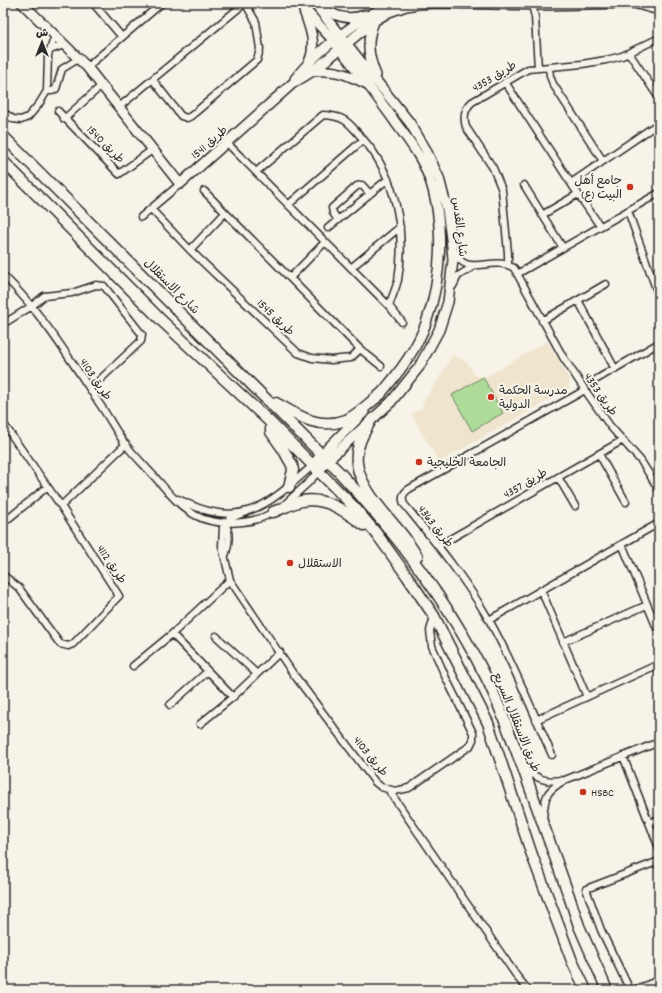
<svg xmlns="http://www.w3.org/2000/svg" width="662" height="993" font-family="Dekko,'Playpen Sans Arabic',sans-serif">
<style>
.built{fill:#efe4ce}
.green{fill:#aedb99;stroke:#6c8362}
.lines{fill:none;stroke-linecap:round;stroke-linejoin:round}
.street-casing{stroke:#2b2b2b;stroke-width:9}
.secondary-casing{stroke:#2b2b2b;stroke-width:12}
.primary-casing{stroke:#2b2b2b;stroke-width:13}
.street{stroke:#f7f3e8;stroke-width:6}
.secondary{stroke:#f7f3e8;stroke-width:9}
.primary{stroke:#f7f3e8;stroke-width:10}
.poi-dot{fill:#c8321e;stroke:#f7f3e8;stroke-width:1.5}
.labels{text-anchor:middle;stroke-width:4;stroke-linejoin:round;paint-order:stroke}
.street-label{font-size:12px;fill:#2b2b2b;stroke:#f7f3e8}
.poi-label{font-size:12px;fill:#2b2b2b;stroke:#f7f3e8;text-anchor:start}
</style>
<rect width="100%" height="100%" fill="#f7f3e8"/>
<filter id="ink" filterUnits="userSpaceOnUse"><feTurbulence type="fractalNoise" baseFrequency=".025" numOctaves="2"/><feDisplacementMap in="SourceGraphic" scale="8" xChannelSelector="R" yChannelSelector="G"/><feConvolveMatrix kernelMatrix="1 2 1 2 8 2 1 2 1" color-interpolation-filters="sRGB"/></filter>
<g filter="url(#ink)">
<path class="built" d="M547 341 570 380 569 389 439 462 411 414 424 407 422 405 453 355 465 362 466 361 474 374 480 377 488 376Z"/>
<path class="green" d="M483 377 503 413 472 431 452 395Z"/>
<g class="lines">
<defs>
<path id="street" d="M93 3 122 37
M532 5 535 17 538 68
M50 50 64 45
M629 53 659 98
M87 67 162 3
M549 68 550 76 553 84 603 161
M153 80 181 116 187 118 191 116 257 60 260 49 256 22 245 3
M505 82 578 194 600 226
M47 91H52L56 89 62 69 78 59
M119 107 245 3
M58 111 119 174 152 150
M3 112 13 119 21 120 28 117 39 104 47 91 48 55 55 36
M64 119 101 86
M227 143 389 306 402 322
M256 172 323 115C346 116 349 123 363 139 396 176 406 231 398 280 396 288 392 297 389 306
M571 183 659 123
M524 185 563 248
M204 191 360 349 381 366
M288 205 363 140
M151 209 190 250 298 353 312 358 331 360 351 358 360 349
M628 211 659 297
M542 215 578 194
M141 217 180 184
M338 220 333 213 332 208 357 186 362 185 370 194
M328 228 388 179
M190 250 225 213
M454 250C465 280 492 254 514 268L563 357 585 390 610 426 641 461 659 490
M508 265V253L502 190 493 168 466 127C463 117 464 109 472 102L528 69 582 64 606 60 622 56 655 40
M351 268 400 227
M517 274 659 193
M3 275C41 312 70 359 99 403 108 416 116 431 125 444 134 455 144 465 153 475 166 489 178 506 195 515 216 527 256 525 276 510
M290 278 325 242
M453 286 458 276 474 266
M578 300 615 369
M542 321 606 284
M3 324 32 306 44 296 72 293 96 285 104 286 140 332 142 334 141 341 90 389
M597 379 659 343
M3 423 61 506 119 596 73 644 68 646 60 644 19 588 3 575
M599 454 626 502
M558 477 575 506
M178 499C240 531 266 507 312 466
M285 504 309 482 318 472
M61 506 126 444
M246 512 229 519 223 527 222 546 230 580 292 672 375 782 381 787 395 791 409 788 470 746 473 740V733L446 678 432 646 430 631 434 616
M224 522C231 531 229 546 225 556
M3 523 47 487
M622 544 659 633
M438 546 623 440
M541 590 587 697
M489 620 659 523
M172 634 233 697
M216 636 257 674
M563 642 647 605
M133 666 172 634 230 580
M170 705 208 671
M536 720 659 664
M200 724 233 697 280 652
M552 755C532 710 513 662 489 620 465 578 434 541 404 504 401 497 403 493 409 489L585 390
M623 756 659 848
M524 768C536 778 546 783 561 780
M388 789 518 978 528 990
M543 820C545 797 544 792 565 780L659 742
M649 823 659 819
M630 990 601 930 586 889 659 861
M635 990 659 980"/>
<path id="secondary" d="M22 3 87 67 180 184 292 84 313 71 374 21 389 12 406 6 418 4 437 3 543 5 634 3
M300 3C310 16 321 27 332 39 353 64 372 90 391 116 399 128 409 140 417 153 447 200 444 273 426 323 417 349 395 378 377 398
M314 3 410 123 425 148 439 178 447 209 452 247 453 260 448 302 439 330 419 367 391 402 327 461 318 472
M634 3 659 10
M322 7C335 17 348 21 365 15
M304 11C310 27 317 45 309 62
M374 22C366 41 368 56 376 75
M313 71C336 70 344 73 365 83
M295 79C315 52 361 17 392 3
M312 466 321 455 364 412"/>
<path id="primary" d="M3 136 339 472C397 534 449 603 487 679 501 708 512 740 524 771 539 813 554 855 569 896L579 926 607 990
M3 161 162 321 271 423 355 508 376 533 407 576 434 616 488 723 532 855 572 961 586 990
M276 403C298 416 319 430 346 420 358 415 370 402 381 394
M370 422C363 434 355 448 357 463 360 490 389 517 405 538 409 544 413 550 417 556
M271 423V432L283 449 292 465 293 470 289 487
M273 512C282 509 292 503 302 501 327 497 346 512 364 525"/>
</defs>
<use href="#street" class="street-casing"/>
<use href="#secondary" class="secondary-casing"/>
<use href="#primary" class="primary-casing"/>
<use href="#street" class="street"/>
<use href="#secondary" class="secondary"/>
<use href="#primary" class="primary"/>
</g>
</g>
<g class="poi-dot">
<circle cx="630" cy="187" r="4"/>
<circle cx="491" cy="397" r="4"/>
<circle cx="419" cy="462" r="4"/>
<circle cx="290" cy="563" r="4"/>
<circle cx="583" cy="792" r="4"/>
</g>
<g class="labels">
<g class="street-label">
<text transform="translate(494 76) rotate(-31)" y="4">طريق 4353</text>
<text transform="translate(209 142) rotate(-41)" y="4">طريق 1541</text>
<text transform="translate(106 144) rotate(45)" y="4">طريق 1540</text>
<text transform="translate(460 227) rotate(83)" y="4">شارع القدس</text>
<text transform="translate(172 286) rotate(45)" y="4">شارع الاستقلال</text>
<text transform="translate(276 317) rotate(44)" y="4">طريق 1545</text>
<text transform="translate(96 379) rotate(56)" y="4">طريق 4103</text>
<text transform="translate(601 394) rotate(55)" y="4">طريق 4353</text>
<text transform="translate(525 483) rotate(-30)" y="4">طريق 4357</text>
<text transform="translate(436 526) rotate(52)" y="4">طريق 4363</text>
<text transform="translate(112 564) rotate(56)" y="4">طريق 4112</text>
<text transform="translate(517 722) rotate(68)" y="4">طريق الاستقلال السريع</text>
<text transform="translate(371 756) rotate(51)" y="4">طريق 4103</text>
</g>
<g class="poi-label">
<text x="622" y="184" text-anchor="end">جامع أهل<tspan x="622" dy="14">البيت (ع)</tspan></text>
<text x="499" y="394">مدرسة الحكمة<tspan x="499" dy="14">الدولية</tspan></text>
<text x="427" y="466">الجامعة الخليجية</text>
<text x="298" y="567">الاستقلال</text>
<text x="591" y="796">HSBC</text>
</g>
</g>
<rect width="662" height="993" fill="none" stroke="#f7f3e8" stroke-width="16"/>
<rect x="8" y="8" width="646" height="977" fill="none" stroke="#2b2b2b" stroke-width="1.5" filter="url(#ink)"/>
<g transform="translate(42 42)" stroke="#f7f3e8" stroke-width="3" paint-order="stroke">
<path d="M0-3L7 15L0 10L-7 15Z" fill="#2b2b2b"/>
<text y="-6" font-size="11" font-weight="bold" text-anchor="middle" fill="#2b2b2b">ش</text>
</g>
</svg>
